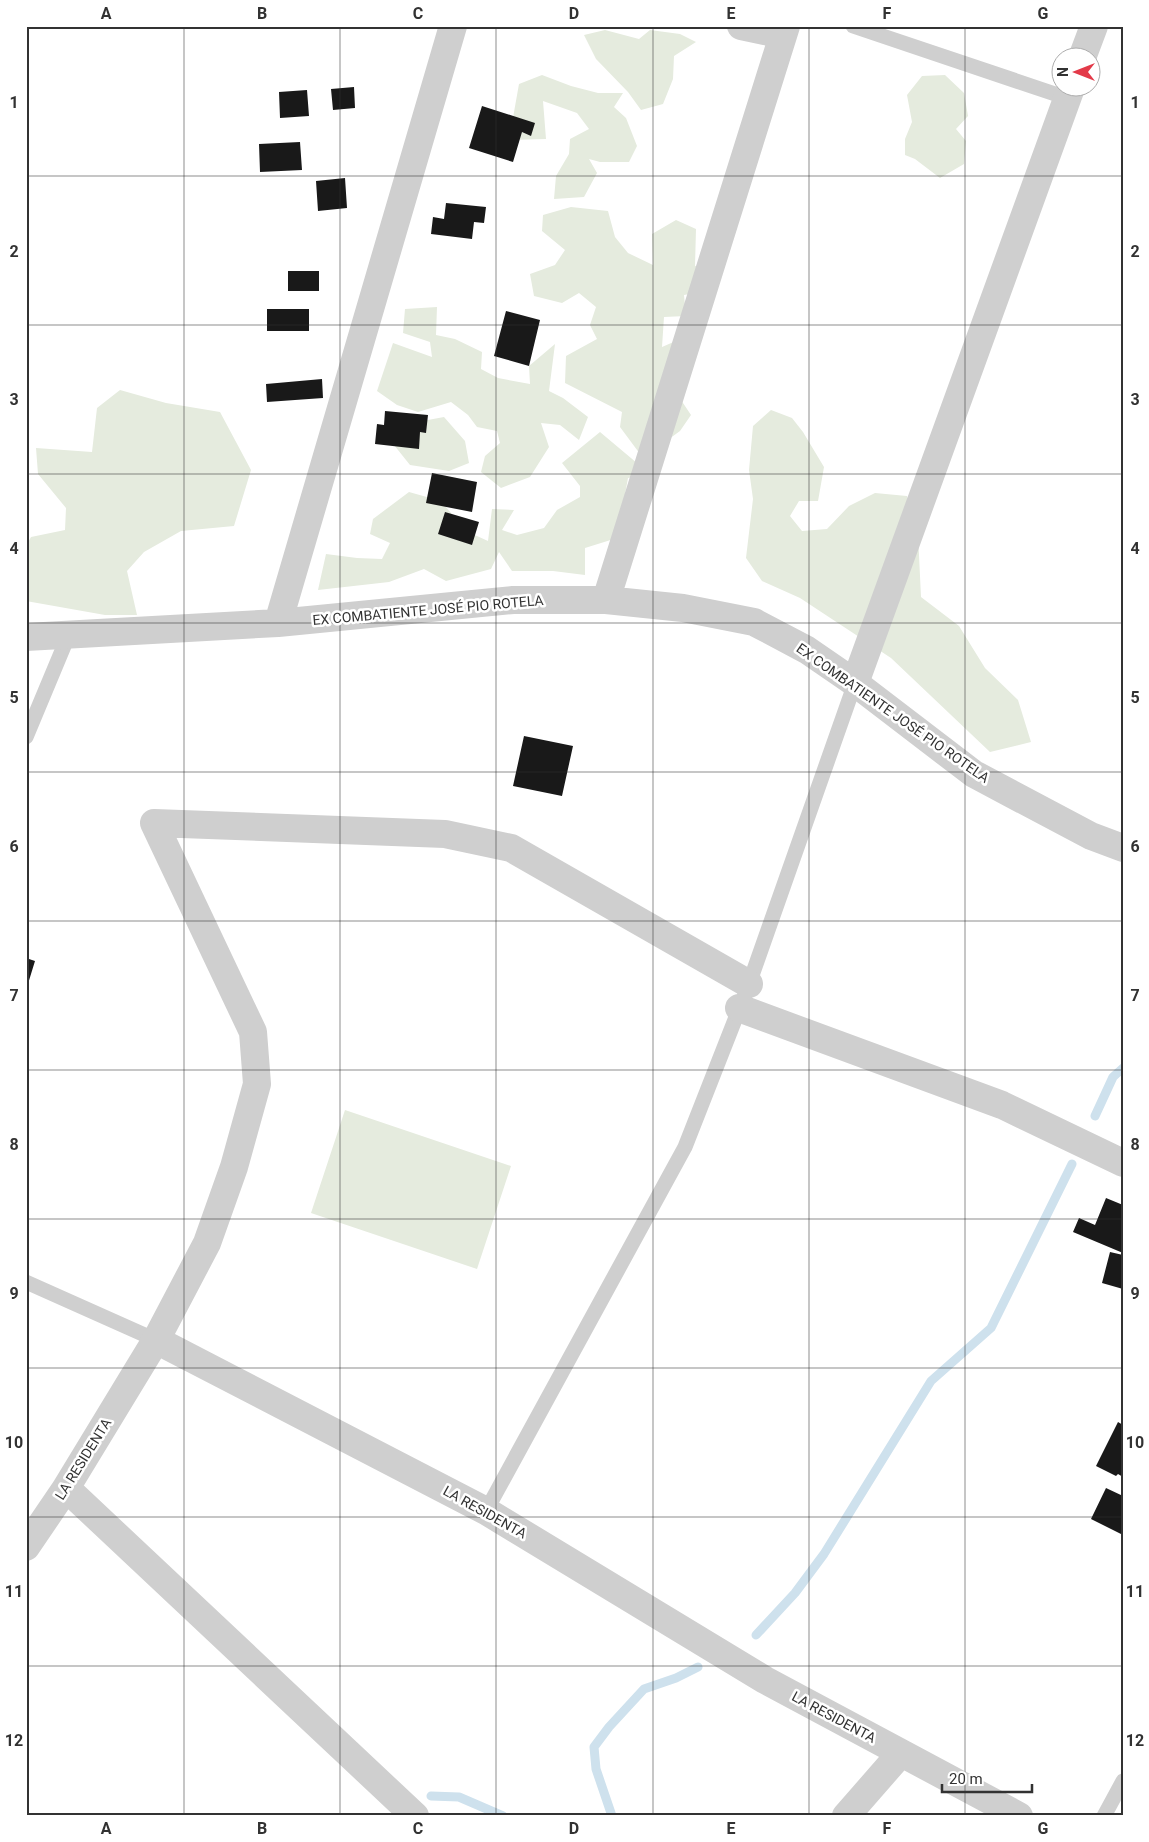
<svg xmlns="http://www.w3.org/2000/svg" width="1149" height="1842" font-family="Roboto,sans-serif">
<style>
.green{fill:#e5ebde}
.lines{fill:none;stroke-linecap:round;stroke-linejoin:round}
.stream{stroke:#cee1ed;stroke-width:9}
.building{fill:#191919}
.lane{stroke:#cfcfcf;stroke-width:15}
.street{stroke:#cfcfcf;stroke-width:28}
.grid{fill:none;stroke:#323232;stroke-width:1;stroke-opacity:0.55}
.labels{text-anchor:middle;stroke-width:5;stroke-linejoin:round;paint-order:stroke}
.street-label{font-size:14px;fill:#323232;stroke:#fff}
.neatline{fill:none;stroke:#323232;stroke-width:2}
.grid-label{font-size:16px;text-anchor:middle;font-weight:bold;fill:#323232}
</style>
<rect width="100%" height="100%" fill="#fff"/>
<path class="green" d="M605 30 639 39 650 30 680 34 696 42 674 56 673 79 663 104 641 110 628 92 596 59 584 35Z
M542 75 571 86 598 93H623L614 107 626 118 637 146 629 162H600L589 159 597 173 584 197 554 199 556 176 569 154 570 139 589 129 577 113 543 101 546 139 509 140 519 84Z
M945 75 964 93 968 116 956 129 966 141 964 164 940 178 915 159 905 155V139L912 122 907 95 922 76Z
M571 207 608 211 615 237 628 253 653 265 652 234 676 220 696 229 695 266 725 263 714 290 684 295 686 316 664 317 662 347 685 337 694 366 671 385 691 415 680 431 643 458 620 427 622 412 565 383 566 356 597 339 590 325 596 307 579 293 562 303 534 296 530 274 555 265 565 250 542 231 543 215Z
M437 307 436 335 455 339 482 352 481 369 498 378 530 384 529 366 555 344 549 391 563 398 588 417 579 440 560 425 541 423 549 447 530 477 501 488 481 472 485 456 500 443 497 431 477 427 468 415 451 402 418 412 397 405 377 391 393 343 432 357 430 342 403 333 405 309Z
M120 390 166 403 220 412 251 470 234 526 181 531 144 552 127 571 137 615H105L26 601V546L31 537 65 530 66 508 38 474 36 448 92 452 97 408Z
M771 410 792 418 803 432 824 467 818 501H799L790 516 802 531 827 529 849 506 875 493 907 496 918 534 921 597 959 626 985 668 1018 700 1031 742 990 752 891 658 800 598 762 581 746 558 753 499 749 470 753 426Z
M444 417 465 441 469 463 449 471 410 465 394 445 417 422Z
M600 432 650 474 628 478 617 538 585 548V575L553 571H512L499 552 491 569 446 581 424 569 389 582 318 590 326 554 357 558 382 559 390 543 370 534 373 519 409 492 441 501 466 531 488 541 492 509 514 510 502 530 517 535 544 528 557 510 580 497V486L562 463Z
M345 1110 511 1166 477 1269 311 1213Z"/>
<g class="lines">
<path class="stream" d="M1095 1116 1113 1077 1123 1068
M756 1635 795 1593 824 1554 931 1381 991 1328 1072 1164
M431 1796 459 1797 503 1816
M612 1816 596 1769 594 1747 609 1727 644 1689 676 1678 698 1667"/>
</g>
<path class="building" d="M354 87 355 108 333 110 331 89Z
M307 90 309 116 280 118 279 92Z
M482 106 535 123 531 136 522 132 513 162 469 148Z
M300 142 302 170 260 172 259 144Z
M345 178 347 208 318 211 316 181Z
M446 203 486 207 484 223 474 222 472 239 431 234 433 217 444 219Z
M288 271H319V291H288Z
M267 309H309V331H267Z
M506 311 540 320 529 366 494 356Z
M322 379 323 398 267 402 266 384Z
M385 411 428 415 426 433 420 432 419 449 375 444 377 424 384 425Z
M432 473 477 482 472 512 426 503Z
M445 512 479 522 472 545 438 534Z
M524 736 573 746 562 796 513 786Z
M26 958 35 961 27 987H26Z
M1106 1198 1123 1205V1253L1073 1232 1079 1218 1095 1225Z
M1110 1252 1123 1255V1289L1102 1283Z
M1118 1422 1123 1425V1477L1118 1474 1116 1476 1096 1466Z
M1106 1488 1123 1496V1535L1091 1519Z"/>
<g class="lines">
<path class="lane" d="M853 26 1067 98
M26 737 69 634
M26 1282 156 1340
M486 1511 685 1147 749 984 855 683
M1104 1816 1123 1781"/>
<path class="street" d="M741 26 783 35
M1082 58 1094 26
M606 600 786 26
M278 623 453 26
M26 637 278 623 513 600H606L683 608 754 622 807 650 855 683 974 774 1091 836 1123 848
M855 683 1071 88
M739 1008 1002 1105 1123 1163
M156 1340 207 1243 234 1167 257 1084 253 1032 154 823 445 834 511 848 749 984
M66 1488 415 1816
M26 1547 66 1488 156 1340 486 1511 765 1680 1019 1816
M846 1816 901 1753"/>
</g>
<path class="grid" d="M184 26V1816M340 26V1816M496 26V1816M653 26V1816M809 26V1816M965 26V1816M26 176H1123M26 325H1123M26 474H1123M26 623H1123M26 772H1123M26 921H1123M26 1070H1123M26 1219H1123M26 1368H1123M26 1517H1123M26 1666H1123"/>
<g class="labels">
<g class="street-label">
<text transform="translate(428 610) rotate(-5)" y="5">EX COMBATIENTE JOSÉ PIO ROTELA</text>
<text transform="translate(893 713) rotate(35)" y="5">EX COMBATIENTE JOSÉ PIO ROTELA</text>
<text transform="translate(83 1459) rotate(-58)" y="5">LA RESIDENTA</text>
<text transform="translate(485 1512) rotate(29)" y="5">LA RESIDENTA</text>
<text transform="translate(834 1717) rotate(28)" y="5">LA RESIDENTA</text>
</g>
</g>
<rect width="1149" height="1842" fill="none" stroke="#ffffff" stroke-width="55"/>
<g transform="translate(1076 72) rotate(270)"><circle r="24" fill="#ffffff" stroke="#adadad"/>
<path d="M0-4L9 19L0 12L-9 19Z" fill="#e33a49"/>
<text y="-8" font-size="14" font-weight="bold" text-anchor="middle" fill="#323232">N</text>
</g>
<path d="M942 1784v8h90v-8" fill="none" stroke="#323232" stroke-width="2.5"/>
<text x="949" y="1784" font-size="15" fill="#323232" stroke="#ffffff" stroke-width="4" paint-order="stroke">20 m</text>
<rect x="28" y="28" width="1094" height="1786" class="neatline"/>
<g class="grid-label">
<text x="106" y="19">A</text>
<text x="262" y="19">B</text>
<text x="418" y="19">C</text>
<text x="574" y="19">D</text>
<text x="731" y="19">E</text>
<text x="887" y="19">F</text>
<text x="1043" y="19">G</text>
<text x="14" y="108">1</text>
<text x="1135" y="108">1</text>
<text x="14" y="257">2</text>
<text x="1135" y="257">2</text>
<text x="14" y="405">3</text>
<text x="1135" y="405">3</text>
<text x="14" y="554">4</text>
<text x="1135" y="554">4</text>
<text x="14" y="703">5</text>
<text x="1135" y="703">5</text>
<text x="14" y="852">6</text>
<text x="1135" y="852">6</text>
<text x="14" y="1001">7</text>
<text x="1135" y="1001">7</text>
<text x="14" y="1150">8</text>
<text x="1135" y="1150">8</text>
<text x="14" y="1299">9</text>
<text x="1135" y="1299">9</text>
<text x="14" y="1448">10</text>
<text x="1135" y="1448">10</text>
<text x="14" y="1597">11</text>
<text x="1135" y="1597">11</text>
<text x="14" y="1746">12</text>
<text x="1135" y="1746">12</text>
<text x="106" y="1834">A</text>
<text x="262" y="1834">B</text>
<text x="418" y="1834">C</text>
<text x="574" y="1834">D</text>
<text x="731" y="1834">E</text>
<text x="887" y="1834">F</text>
<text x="1043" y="1834">G</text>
</g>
</svg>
